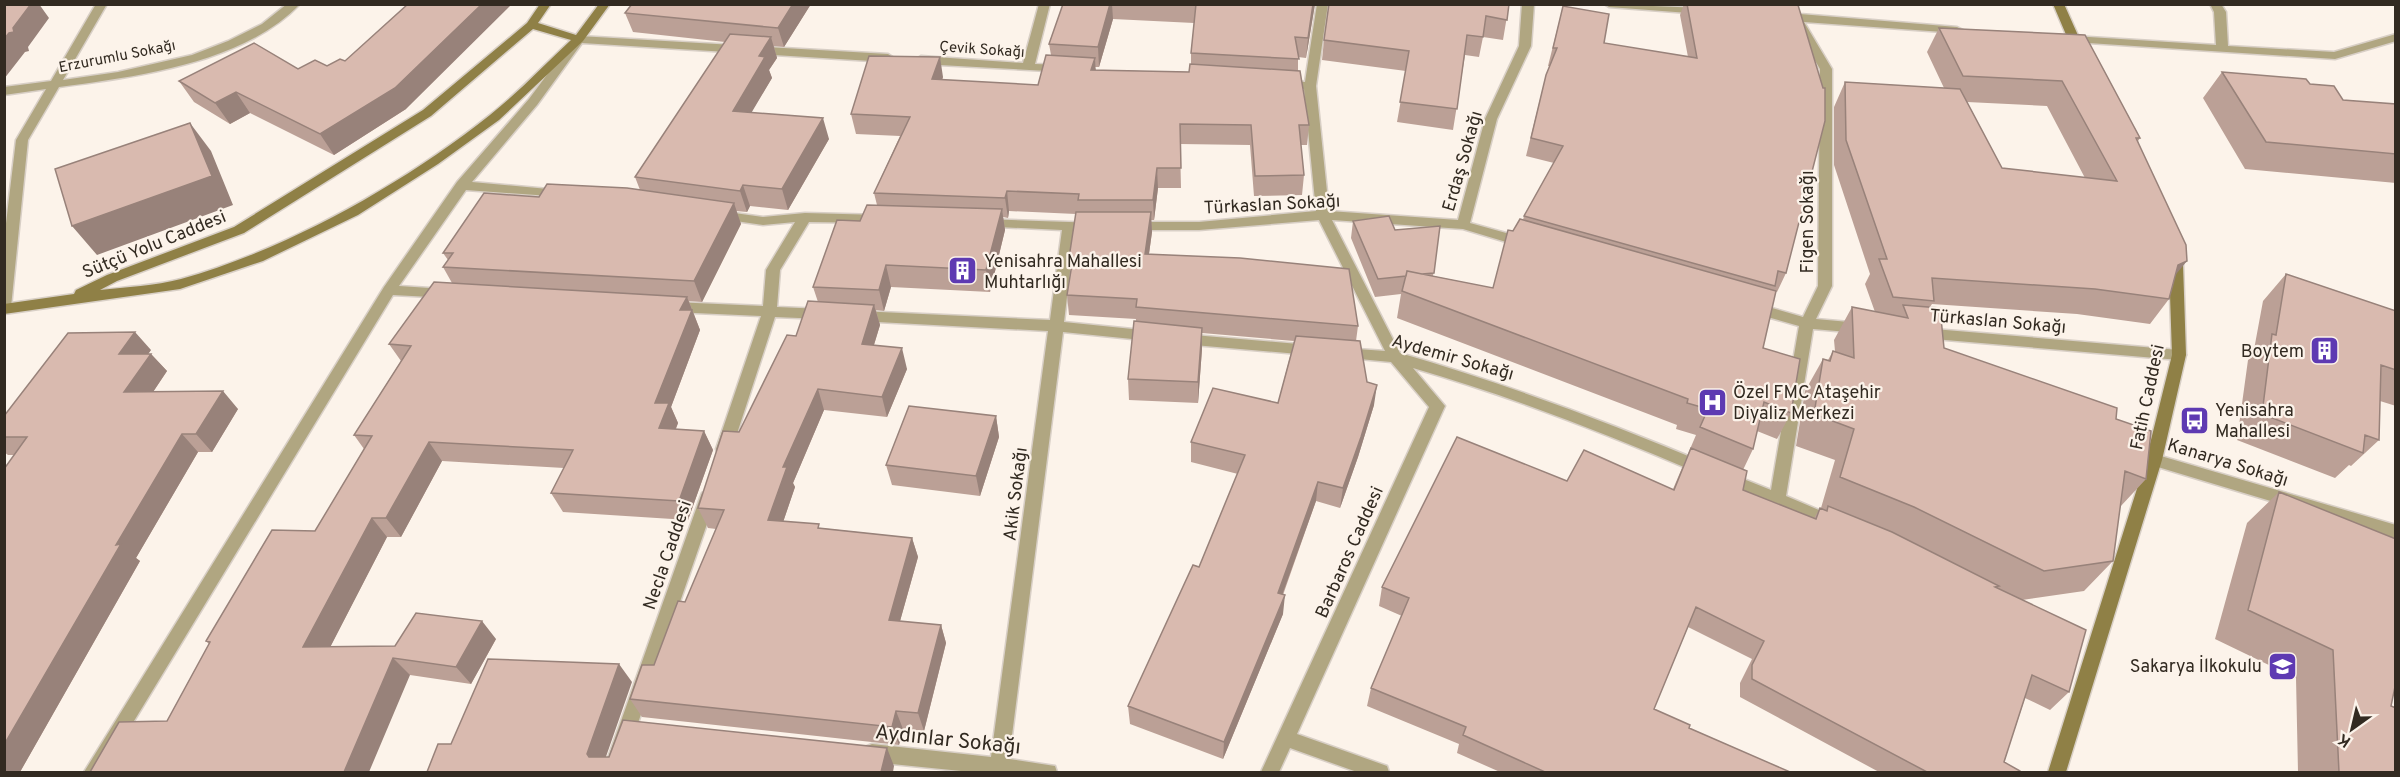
<svg xmlns="http://www.w3.org/2000/svg" width="2400" height="777" font-family="Overpass,sans-serif">
<style>
.lines{fill:none;stroke-linecap:round;stroke-linejoin:round}
.lane-casing{stroke:#d8cfc6;stroke-width:3}
.street-casing{stroke:#d8cfc6;stroke-width:3}
.secondary-casing{stroke:#d8cfc6;stroke-width:3}
.lane{fill:#b0a681;fill-rule:evenodd}
.street{fill:#b0a681;fill-rule:evenodd}
.secondary{fill:#8f8046;fill-rule:evenodd}
.wall{fill:#bba096;fill-rule:evenodd}
.shaded-wall{fill:#98827a}
.building{fill:#d9baaf;stroke:#98827a;stroke-width:1.5}
.labels{text-anchor:middle;stroke-width:4.5;stroke-linejoin:round;paint-order:stroke}
.far-street-label{font-size:15px;fill:#322a21;stroke:#fcf3ea}
.street-label{font-size:18px;fill:#322a21;stroke:#fcf3ea}
.poi-label{font-size:18px;fill:#322a21;stroke:#fcf3ea;text-anchor:start}
.near-street-label{font-size:21px;fill:#322a21;stroke:#fcf3ea}
</style>
<rect width="100%" height="100%" fill="#fcf3ea"/>
<g class="lines">
<defs>
<path id="lane" d="M2210 4H2221L2226 12 2228 46 2334 52 2396 34V41L2335 59 2073 42 2067 39 2073 36 2216 45 2214 12Z"/>
<path id="street" d="M96 4H107L63 80 118 72 192 55 228 41 262 24 287 4H300C244 63 136 77 59 87L28 140 11 307 4 312V240L16 140 46 89 4 95V87L51 81Z
M1039 4H1050L1035 64 1062 65 1066 66V72L921 64 915 60 921 56 1023 63Z
M1317 4H1328L1316 86 1329 211 1458 220 1485 119 1519 46 1522 4H1534L1531 46 1497 119 1470 223 1531 240 1533 243 1531 246 1526 248 1463 229 1332 220 1400 353C1506 384 1608 422 1710 465L1712 469 1710 473H1698C1605 433 1510 396 1413 368L1445 406 1297 734 1387 766 1389 772H1357L1290 748 1279 772H1261L1429 407 1391 362 1338 357 1336 353 1338 349 1343 348 1385 351 1319 220 1199 230H1133L1126 226 1133 222H1199L1316 211 1304 89 1283 88 1277 84 1283 80 1305 82Z
M1604 4 1702 8 1708 11 1702 14 1609 7Z
M1783 4H1794L1800 14 1957 27 1963 30 1957 33 1804 22 1832 69V286L1816 319 1860 323 1867 328 1860 333 1813 329 1786 496 1840 519 1842 524 1840 529 1834 531 1720 482 1718 478 1720 474 1726 472 1771 490 1799 326 1746 311 1744 307 1751 302 1803 317 1818 286 1820 69 1792 21 1783 17 1788 14Z
M579 36 888 54 894 58 888 62 582 43 537 105 472 182 559 190 566 194 564 197 466 190 399 286 445 289 452 294 450 298 393 295 103 772H84L384 287 457 182 529 99 575 37Z
M720 211 763 217 805 213 881 215 888 219 881 223 809 222 780 270 777 307 823 309 830 314 823 319 775 317 732 449 730 453H718L716 449 761 316 673 312 666 307 673 302 763 306 766 270 795 222 763 225 715 218 713 215 715 212Z
M983 219 1099 223 1101 226 1099 229 1075 230 1064 322 1152 331 1159 336 1152 341 1063 332 1009 759 1055 766 1057 772H971L872 762 865 759 863 753 865 747 872 744 991 757 1048 331 859 321 852 316 859 311 1050 320 1062 230 978 226 976 223Z
M1922 328 2179 350 2186 355 2179 360 1922 338 1915 333Z
M1182 334 1310 345 1317 350 1310 355 1182 344 1175 339Z
M2154 454 2396 525V539L2148 464 2146 460 2148 456Z
M708 491 714 493 716 498 621 772H603L700 498 702 493Z"/>
<path id="secondary" d="M540 4H551L538 23 576 35 599 4H610L583 41 499 120 438 164 358 215 263 261 180 289 4 314V304L74 294 76 290 107 275 234 227 423 110 527 23ZM533 29 571 40C544 65 519 92 490 115 403 184 288 249 181 279 155 286 126 287 100 290L117 281 244 233 431 116Z
M2053 4H2064L2085 51 2083 53H2075L2073 51Z
M2173 250 2178 252 2183 264 2186 355 2162 460 2066 772H2048L2146 460 2172 355 2169 264 2166 255Z"/>
</defs>
<use href="#lane" class="lane-casing"/>
<use href="#street" class="street-casing"/>
<use href="#secondary" class="secondary-casing"/>
<use href="#lane" class="lane"/>
<use href="#street" class="street"/>
<use href="#secondary" class="secondary"/>
</g>
<path class="wall" d="M811 4 784 47 774 46 777 58 769 70 772 78 751 112 829 139 788 210 750 206 747 212 736 211 741 224 702 302 689 301 700 330 671 407 678 423 676 429 704 431 713 450 688 520 563 512 551 493 564 468 442 461 401 537H387L330 647 395 646 496 639 471 684 410 675 167 721 209 644 206 641 315 531 364 449 354 435 401 361 389 344 452 283 443 267 448 260 443 253 539 197 640 190 635 177 725 42 633 32 625 13Z
M1063 4H1315L1306 58 1298 57V71L1309 125 1307 145H1301L1304 175 1302 195 1254 196 1250 145 1180 144 1181 188H1158L1154 220H1151L1152 232 1149 254 1358 326 1356 341 1367 382 1374 405 1358 457 1340 508 1316 501 1283 595V614L1223 759 1130 724 1128 706 1199 567 1238 474 1191 462V442L1278 403 1294 341 1202 333V349L1198 403 1129 400 1128 379 1136 319 1069 315 1067 295 1071 272 1069 258 1076 214 1009 211 1008 218 1003 217 1005 230 990 292 891 287 884 311 876 310 880 325 874 345 907 369 887 417 824 410 793 483 795 487 783 522 821 528 912 538 918 557 900 621 941 625 946 643 924 731 903 729 899 745 642 717 630 699 654 665 685 602 716 529 708 528 698 508 739 432 796 336 818 302 813 287 860 221 877 205 874 193 900 136 856 134 851 114 943 77 942 80 1038 85 1051 55 1049 44ZM1113 19 1194 23 1191 53V64L1189 72 1096 70 1095 67H1099Z
M1509 4 1503 40 1483 37 1479 57 1465 55 1453 130 1397 122 1406 71 1322 60 1324 40Z
M1684 4H1787L1786 273 1777 292 1773 290 1763 348 1791 413 1777 439 1757 431 1753 449 1743 470V490L1814 518 1820 508H1821L1835 460 1796 446 1805 391 1823 359 1828 360 1833 351H1835L1834 340 1852 307 1875 312 1865 284 1870 274 1834 165V107L1845 82 1944 88 1927 52 1939 28 2085 35 2140 138 2138 141 2175 276 2169 299 2150 324 2077 314 1932 304 1930 307 1944 348 2116 419 2146 479 2120 507 2113 561 2084 591 2022 600 2069 692 2050 710 2025 698 2004 762 2020 772H1879L1740 697V683L1752 659 1688 627 1654 709 1689 728 1790 772H1500L1457 753 1459 744 1367 706 1371 688 1402 616 1379 606 1382 587 1567 481 1673 489 1696 435 1676 429 1677 425 1397 318 1401 294 1375 297 1351 238 1353 221 1395 230 1440 226 1433 276 1493 288 1513 231 1523 220 1524 216 1554 163 1526 156 1546 75 1550 66H1548L1563 6 1604 43 1688 57 1680 15ZM1967 102 2047 106 2085 178 2002 168Z
M298 69 406 109 334 155 250 113 230 124 194 102 179 81Z
M2222 72 2310 84 2343 100 2396 104V183L2245 169 2203 98Z
M2286 274 2396 311V406L2380 401 2379 440 2351 466 2349 465 2335 478 2237 440 2248 360 2253 355 2263 301Z
M151 350 148 354H151L167 371 153 392 238 409 212 452H198L136 558 140 561 20 772H4L15 455H8L4 452V416Z
M996 416 999 437 980 496 892 485 886 465Z
M2279 492 2391 706 2396 772H2298L2296 678 2215 639 2247 523Z"/>
<path class="shaded-wall" d="M31 4H39L49 18 28 47 29 51 25 52 4 79V39Z
M482 4H512L406 109 334 155 320 134Z
M793 4H811L784 47 778 28Z
M1110 4H1112L1113 19 1099 67 1098 47Z
M1313 4H1315L1306 58 1308 38Z
M771 37 777 58 769 70 772 78 740 132 733 111 759 56Z
M940 57 943 77 935 99 932 79Z
M1095 58 1096 78 1091 70Z
M236 92 250 113 230 124 215 103Z
M823 118 829 139 788 210 782 189Z
M190 123 211 151 233 205 97 255 72 226Z
M1157 168 1158 188 1154 220 1153 200Z
M743 185 750 206 747 212 740 191Z
M1007 191 1009 211 1008 218 1005 198Z
M734 203 741 224 702 302 694 281Z
M1002 209 1005 230 990 292 986 270Z
M1151 212 1152 232 1146 275 1145 254Z
M2187 261 2167 285 2178 265Z
M886 265 891 287 884 311 879 290Z
M687 297 700 330 671 407 678 423 668 447 659 428 655 403 680 310Z
M874 305 880 325 868 364 862 344Z
M1202 328V349L1198 403V382Z
M135 332 151 350 135 372 119 354Z
M902 348 907 369 887 417 882 397Z
M151 354 167 371 141 410 124 392Z
M1377 385 1374 405 1358 457 1340 508 1343 488Z
M818 389 824 410 793 483 795 487 777 540 768 520 783 467Z
M223 391 238 409 212 452 196 434Z
M996 416 999 437 980 496 976 476Z
M704 431 713 450 688 520 679 501Z
M182 434 198 452 136 558 140 561 20 772H4V745L116 545Z
M429 442 442 461 401 537 386 518Z
M1318 482 1316 501 1276 612 1278 593Z
M372 518 387 537 321 665 303 647Z
M912 538 918 557 895 639 889 620Z
M1285 595 1283 614 1223 759 1224 742Z
M482 621 496 639 471 684 456 667Z
M941 625 946 643 924 731 918 713Z
M393 658 410 675 369 772H344Z
M619 664 632 682 601 771 587 754Z
M896 711 903 729 899 745 892 727Z
M887 748 894 766 893 772H881Z"/>
<path class="building" d="M4 4H31L13 28 14 32 9 33 4 39Z
M408 4H482L395 88 320 134 236 92 215 103 179 81 254 43 298 69 315 60 327 66 340 59 345 61Z
M632 4H793L778 28 625 13Z
M1063 4H1110L1098 47 1049 44Z
M1196 4H1313L1308 38 1295 37 1299 59 1191 53Z
M1329 4H1509L1507 20 1486 16 1483 37 1467 35 1457 109 1400 102 1409 51 1324 40Z
M1687 4 1798 5 1823 88H1825V121L1786 273 1778 271 1775 286 1524 216 1563 146 1531 138 1546 75 1557 48H1553L1563 6 1609 14 1604 43 1697 58Z
M1939 28 2085 35 2140 138H2136L2186 245 2187 261 2178 265 2169 299 2095 289 1932 278 1934 301 1893 297 1879 259H1887L1846 140 1845 82 1960 89 2002 168 2117 181 2062 81 1963 76Z
M730 34 771 37 759 56 765 57 733 111 823 118 782 189 743 185 740 191 635 177Z
M1046 55 1095 58 1091 70 1189 72 1190 64 1300 71 1309 125H1299L1304 175 1255 176 1251 125 1180 124 1181 168H1157L1153 200H1078L1079 194 1007 191 1005 198 874 193 910 117 851 114 869 56 940 57 932 79 1038 85Z
M2222 72 2306 79 2310 84 2334 86 2343 100 2396 104V154L2266 142Z
M190 123 212 176 72 226 55 169Z
M547 184 627 188 734 203 694 281 443 267 453 253H443L484 193 539 197Z
M867 205 1002 209 986 270 886 265 879 290 813 287 837 220 860 221Z
M1076 212H1151L1145 254 1240 258 1349 269 1358 326 1136 307 1137 299 1067 295 1073 258H1069Z
M1389 216 1395 230 1440 226 1434 273 1422 274 1407 271 1406 276 1378 279 1353 221Z
M1520 219 1776 291 1763 348 1800 359 1791 413 1764 402 1753 449 1700 427 1708 409 1687 403 1688 399 1402 291 1407 271 1493 288 1508 230 1513 231Z
M2286 274 2396 311V370L2381 365 2379 440 2365 435 2363 453 2262 414 2272 334 2276 335Z
M434 282 687 297 680 310H692L655 403H669L659 428 704 431 679 501 551 493 573 450 429 442 386 518H372L303 647 395 646 416 613 482 621 456 667 393 658 344 772H90L119 722 167 721 210 642 206 641 272 530 315 531 372 436 354 435 411 346 389 344Z
M808 301 874 305 862 344 902 348 882 397 818 389 783 467H787L768 520 819 524 818 528 912 538 889 620 941 625 918 713 896 711 892 727 630 699 642 665H654L678 601 685 602 724 510 698 508 723 431 739 432 787 335 796 336Z
M1903 305 1940 308 1944 348 2117 408 2116 419 2151 431 2146 479 2125 471 2113 561 2044 571 1914 507 1840 477 1854 429 1814 414 1823 359 1830 361 1833 351 1854 358 1852 307 1908 318Z
M1134 321 1202 328 1198 382 1128 379Z
M135 332 119 354H151L124 392 223 391 196 434H182L116 545 121 544 4 745V469L27 437H4V416L68 333Z
M1296 336 1360 341 1367 382 1377 385 1361 437 1343 488 1318 482 1278 593 1285 595 1224 742 1128 706 1193 565 1199 567 1245 455 1191 442 1213 388 1278 403Z
M909 406 996 416 976 476 886 465Z
M1457 437 1567 481 1584 450 1674 490 1691 448 1747 471 1743 490 1816 519 1820 508 1827 511 1828 506 1892 532 1999 586 1995 587 2086 630 2069 692 2032 675 2004 762 2020 771V772H1927L1752 679V665L1764 641 1696 607 1654 709 1690 725 1689 728 1790 772H1545L1463 735 1466 727 1371 688 1409 598 1382 587Z
M2279 492 2396 539V682L2391 706 2396 708V772H2339L2333 650 2248 610Z
M488 659 619 664 587 754 589 757H609L623 720 887 748 881 772H427L438 744H451Z"/>
<defs>
<symbol id="building-square" viewBox="-11 -11 22 22"><rect x="-9" y="-9" width="18" height="18" rx="4" fill="#5e3ab2" stroke="#fcf3ea"/><path d="M-4-6H4V6H1V3H-1V6H-4ZM-2.5-4.3h1.7v1.8h-1.7ZM.8-4.3h1.7v1.8H.8ZM-2.5-1h1.7V.8h-1.7ZM.8-1h1.7V.8H.8Z" fill="#fff"/></symbol>
<symbol id="hospital-square" viewBox="-11 -11 22 22"><rect x="-9" y="-9" width="18" height="18" rx="4" fill="#5e3ab2" stroke="#fcf3ea"/><path d="M-5-5h3v3.5h4V-5h3V5h-3V1.5h-4V5h-3Z" fill="#fff"/></symbol>
<symbol id="bus-square" viewBox="-11 -11 22 22"><rect x="-9" y="-9" width="18" height="18" rx="4" fill="#5e3ab2" stroke="#fcf3ea"/><path d="M-5-6H5V4H4V6H2V4H-2V6H-4V4H-5ZM-3.5-4V0h7V-4ZM-3.5 1.2v1.5H-2V1.2ZM2 1.2v1.5H3.5V1.2Z" fill="#fff"/></symbol>
<symbol id="school-square" viewBox="-11 -11 22 22"><rect x="-9" y="-9" width="18" height="18" rx="4" fill="#5e3ab2" stroke="#fcf3ea"/><path d="M0-5L7-2L0 1L-7-2ZM-4 1L0 2.5L4 1V4Q0 6-4 4Z" fill="#fff"/></symbol>
</defs>
<g fill-rule="evenodd">
<use href="#building-square" x="946" y="254" width="33" height="33"/>
<use href="#building-square" x="2308" y="334" width="33" height="33"/>
<use href="#hospital-square" x="1696" y="386" width="33" height="33"/>
<use href="#bus-square" x="2178" y="404" width="33" height="33"/>
<use href="#school-square" x="2266" y="650" width="33" height="33"/>
</g>
<g class="labels">
<g class="far-street-label">
<text transform="translate(982 49) rotate(4)" y="5">Çevik Sokağı</text>
<text transform="translate(117 56) rotate(-11)" y="5">Erzurumlu Sokağı</text>
</g>
<g class="street-label">
<text transform="translate(1462 161) rotate(-74)" y="6">Erdaş Sokağı</text>
<text transform="translate(1272 204) rotate(-3)" y="6">Türkaslan Sokağı</text>
<text transform="translate(1807 222) rotate(-90)" y="6">Figen Sokağı</text>
<text transform="translate(154 244) rotate(-22)" y="6">Sütçü Yolu Caddesi</text>
<text transform="translate(1998 321) rotate(5)" y="6">Türkaslan Sokağı</text>
<text transform="translate(1453 357) rotate(16)" y="6">Aydemir Sokağı</text>
<text transform="translate(2147 397) rotate(-78)" y="6">Fatih Caddesi</text>
<text transform="translate(2228 462) rotate(17)" y="6">Kanarya Sokağı</text>
<text transform="translate(1015 494) rotate(-83)" y="6">Akik Sokağı</text>
<text transform="translate(1349 552) rotate(-66)" y="6">Barbaros Caddesi</text>
<text transform="translate(667 555) rotate(-71)" y="6">Necla Caddesi</text>
</g>
<g class="poi-label">
<text x="984" y="267">Yenisahra Mahallesi<tspan x="984" dy="21">Muhtarlığı</tspan></text>
<text x="2304" y="357" text-anchor="end">Boytem</text>
<text x="1733" y="398">Özel FMC Ataşehir<tspan x="1733" dy="21">Diyaliz Merkezi</tspan></text>
<text x="2215" y="416">Yenisahra<tspan x="2215" dy="21">Mahallesi</tspan></text>
<text x="2262" y="672" text-anchor="end">Sakarya İlkokulu</text>
</g>
<g class="near-street-label">
<text transform="translate(948 739) rotate(6)" y="7">Aydınlar Sokağı</text>
</g>
</g>
<rect width="2400" height="777" fill="none" stroke="#322a21" stroke-width="12"/>
<g transform="translate(2352 729) rotate(214)" stroke="#fcf3ea" stroke-width="4.5" paint-order="stroke">
<path d="M0-4.5L10 22L0 15L-10 22Z" fill="#322a21"/>
<text y="-9" font-size="16" font-weight="bold" text-anchor="middle" fill="#322a21">K</text>
</g>
</svg>
